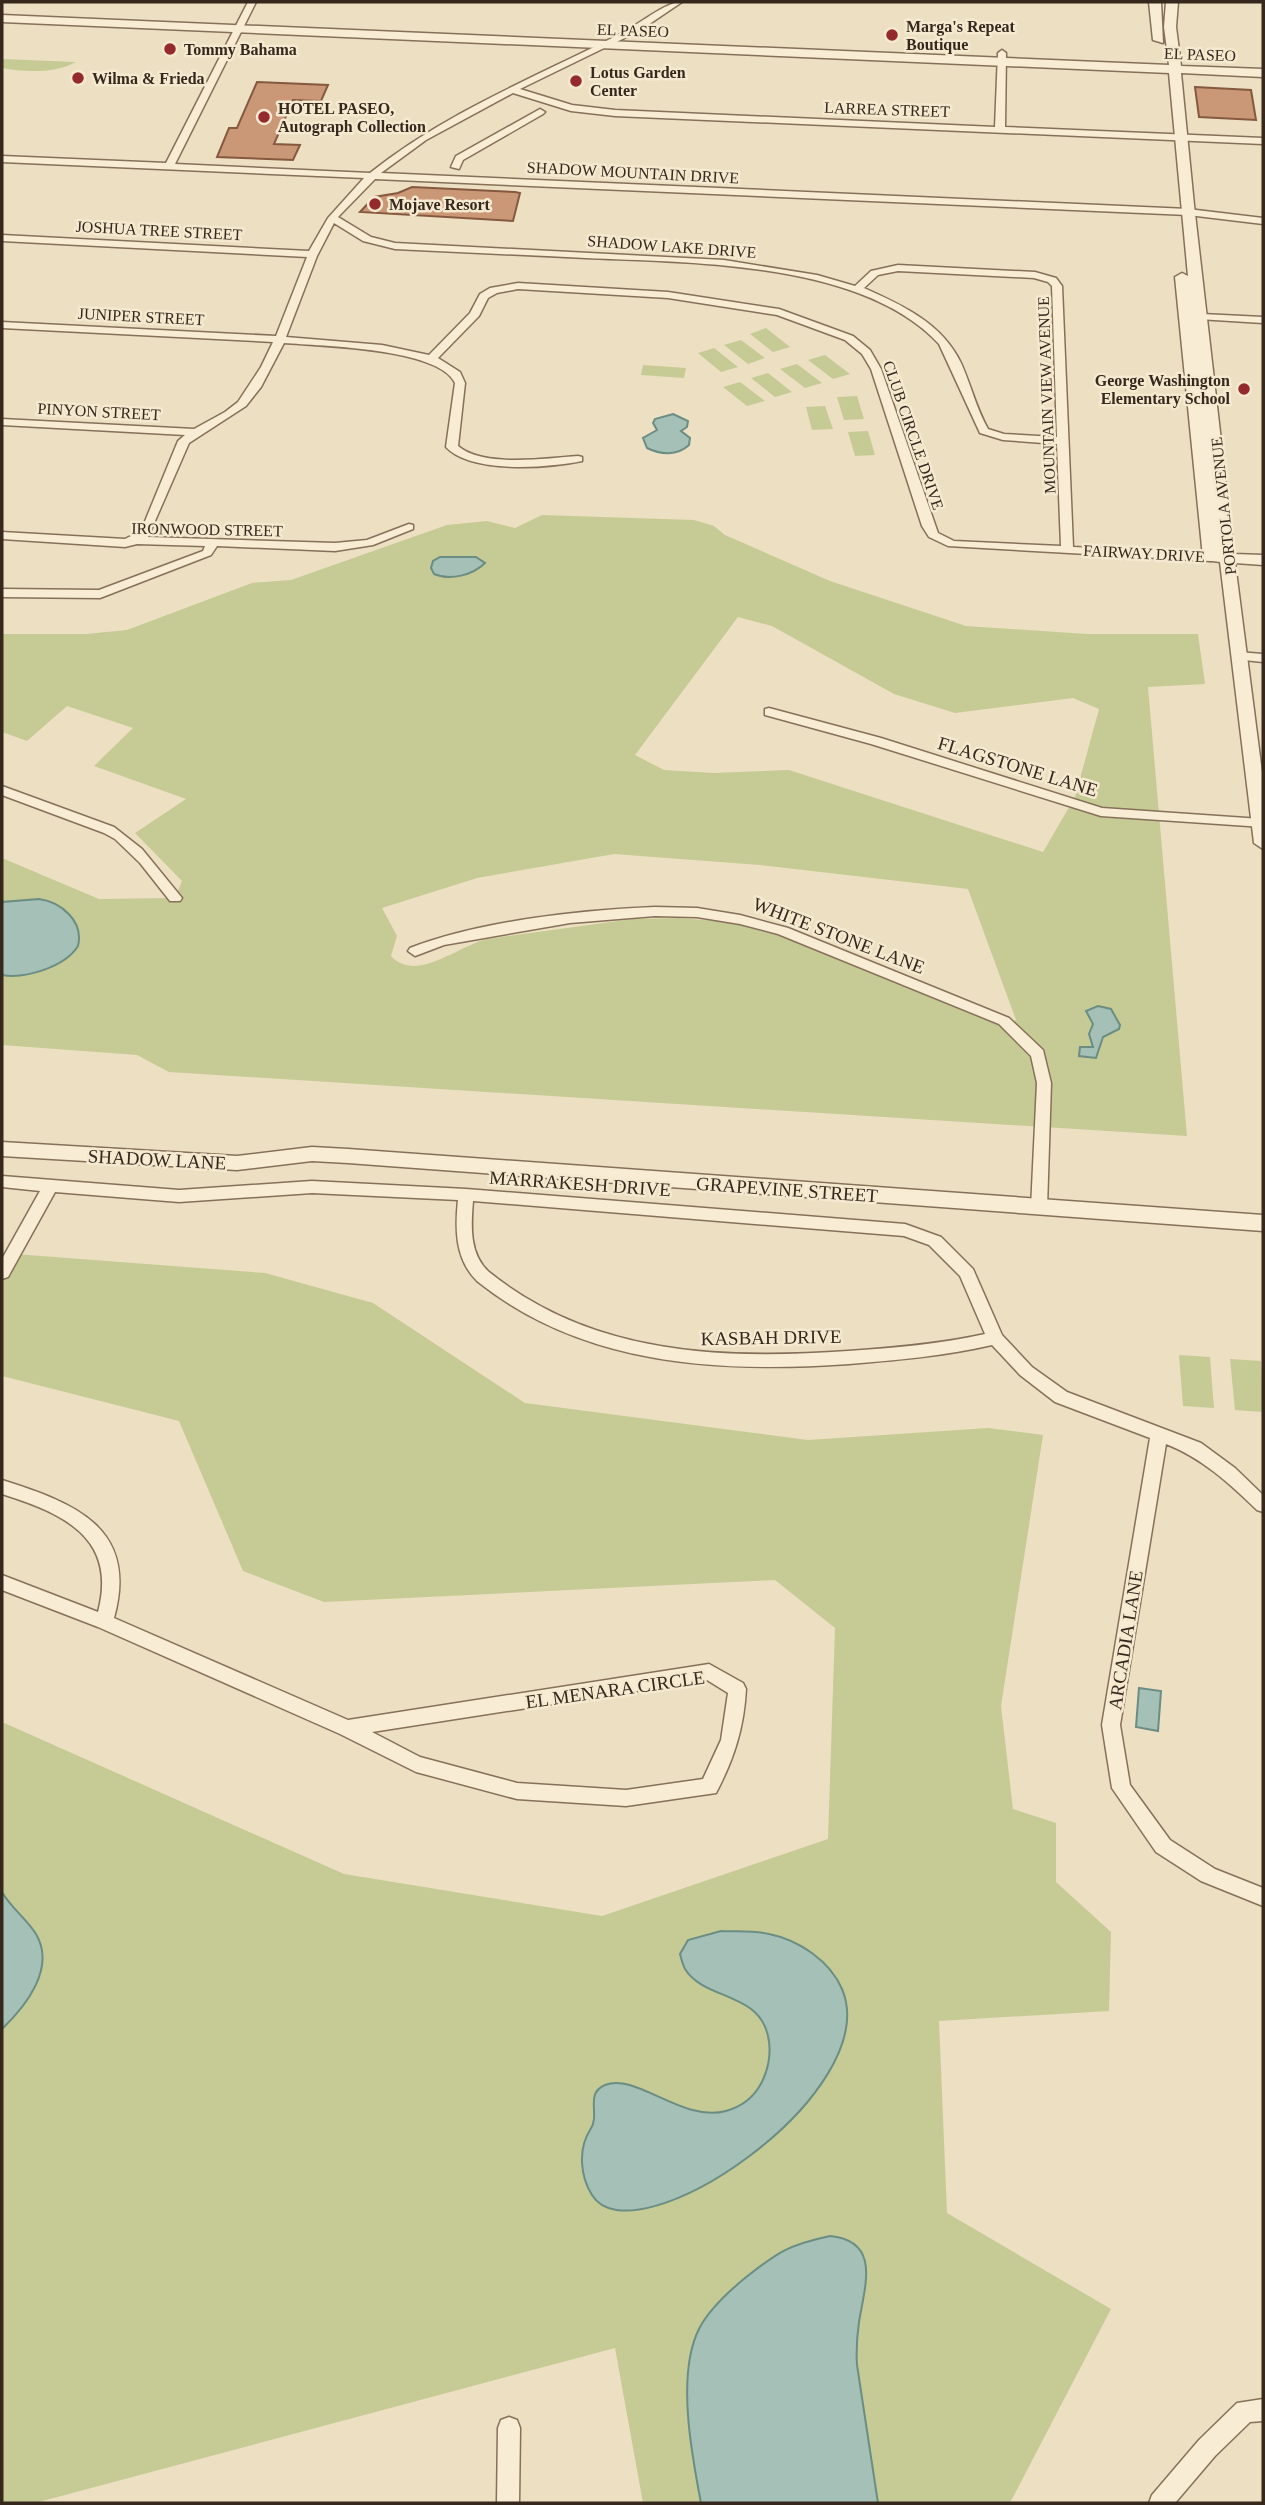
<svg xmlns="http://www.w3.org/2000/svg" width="1265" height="2505" font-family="'Times New Roman',serif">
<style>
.green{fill:#c6cb95;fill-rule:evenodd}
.water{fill:#a4c0b7;stroke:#6b8d84;stroke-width:2}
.building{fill:#cb9877;stroke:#85593f;stroke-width:2}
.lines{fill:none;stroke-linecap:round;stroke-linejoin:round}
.minor-casing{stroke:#867059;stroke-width:3}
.tertiary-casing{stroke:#867059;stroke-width:3}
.minor{fill:#f8ecd4;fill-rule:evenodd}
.tertiary{fill:#f8ecd4;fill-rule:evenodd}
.poi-dot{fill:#952a2d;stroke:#f5e9d0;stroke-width:2.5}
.labels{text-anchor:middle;stroke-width:5;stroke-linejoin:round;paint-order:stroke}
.far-poi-label{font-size:16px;font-weight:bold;fill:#36281d;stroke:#f5e9d0;text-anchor:start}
.far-street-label{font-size:16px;fill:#36281d;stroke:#f5e9d0}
.street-label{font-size:19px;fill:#36281d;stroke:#f5e9d0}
</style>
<rect width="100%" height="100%" fill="#eddfc1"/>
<path class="green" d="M2 59 76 62C55 74 24 72 2 68Z
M766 328 790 347 773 352 750 334Z
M741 340 765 358 748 364 724 345Z
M714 348 738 367 721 372 698 353Z
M825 355 850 374 833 379 808 360Z
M797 364 822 383 805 388 780 369Z
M643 365 686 368 684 378 641 375Z
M768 373 792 392 775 397 751 378Z
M740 382 765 401 747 406 723 387Z
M857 396 864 419 844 420 837 397Z
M825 406 833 429 812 430 806 407Z
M868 431 875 455 855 456 848 432Z
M542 515 694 520 714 526 725 535 830 581 966 626 1087 634H1198L1205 684 1148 687 1187 1136 169 1072 137 1055 2 1045V858L99 899 175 898 182 881 135 833 186 799 94 766 133 728 67 706 27 741 2 732V634H86L127 630 252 583 291 580 447 525 487 521 515 528ZM738 617 772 626 894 694 955 713 1073 698 1099 709 1075 797 1043 852 789 770 714 773 664 770 635 755ZM614 854 760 865 968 889 1016 1020 1001 1023 781 936 730 922 678 918 633 919 487 939C456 947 416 983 391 956L397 936 382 908 477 878Z
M2 1253 265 1273 373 1303 525 1403 808 1440 988 1428 1043 1435 1001 1706 1013 1809 1056 1823V1882L1111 1932 1109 2011 939 2021 947 2213 1111 2309 1010 2503H643L615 2348 35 2503H2V1722L344 1874 602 1916 828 1839 835 1628 775 1580 324 1602 243 1571 179 1421 2 1376Z
M1179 1355 1210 1357 1214 1408 1183 1406Z
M1230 1359 1261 1361 1263 1412 1235 1410Z"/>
<path class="water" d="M673 414 688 421 687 427 681 431 690 438 689 445C677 456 661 455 647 448L643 438 657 430 653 423 655 419Z
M440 557H476L485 563C473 575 450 581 434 574L431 568 433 561Z
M39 899C61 902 84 921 78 946 65 967 25 979 2 975V902Z
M1098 1006 1111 1009 1120 1025 1119 1029 1103 1037 1096 1058 1079 1056 1080 1047H1093L1089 1034 1093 1024 1086 1011Z
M1139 1688 1161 1691 1158 1731 1136 1727Z
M2 1892C11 1908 26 1918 36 1934 56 1968 26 2006 2 2029Z
M721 1931C737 1932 754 1930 769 1934 799 1940 830 1961 842 1989 886 2093 633 2263 592 2195 580 2176 578 2149 590 2130 601 2115 584 2094 605 2085 636 2072 682 2123 726 2111 740 2107 751 2100 759 2087 768 2073 772 2053 768 2036 759 1992 704 2000 685 1969 683 1965 681 1958 680 1954L688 1940Z
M830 2236C881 2241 865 2285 859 2322 857 2336 856 2350 857 2365L878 2503H701C692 2456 676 2374 699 2329 709 2309 728 2292 745 2278 778 2252 788 2245 830 2236Z"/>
<path class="building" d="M257 82 328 85 321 101 293 100 274 144 300 145 293 160 217 157 229 128H237Z
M1195 87 1251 90 1256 120 1199 117Z
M412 187 515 192 520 193 513 221 360 212 374 197 398 193Z"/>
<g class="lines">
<defs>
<path id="minor" d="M248 2H256L175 164 370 173C446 112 536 77 622 33 638 25 667 1 682 2L639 31 520 89 572 105 615 110 995 127 998 53 1002 50 1006 53 1005 127 1263 138V144L615 116 571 111 513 93 426 140 381 173 1188 209 1263 218V224L1188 215 375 179 338 217 371 237 395 243 724 260 817 275 855 286 871 271 898 265 1035 272 1056 278 1062 286 1073 547 1211 553 1217 557 1211 561 948 546 929 537 922 526 871 369 862 354 845 340 777 315 668 298 518 289 497 293 488 298 479 316 438 358 460 372 465 383 458 446C484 468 545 458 578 456L582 457V461C548 468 471 474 446 447L455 383C439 348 320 346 284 343L261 387 246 406 189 443 148 537 335 543 367 540 409 524 413 525V529L373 545 335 551 217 546 211 555 100 598 2 597V589L99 590 203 551 205 546 137 544 125 547 2 539V532L125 539 141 531 178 441 185 435 2 425V419L194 429 225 412 238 402 261 367 273 342 2 328V322L276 336 307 257 2 241V235L309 251 328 218 364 178 2 162V156L166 163ZM334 223 363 241 395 249C459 252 522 255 586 258 692 263 862 261 939 344L980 433 1003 440 1057 444 1061 546 954 541 938 533 881 369 870 350 853 336 779 309 668 292 518 283 490 288 480 294 470 313 429 355 382 345 286 337 317 256ZM898 271 1034 278 1048 282 1052 286 1057 437 1004 434 988 429C976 408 971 385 961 363 942 323 902 305 864 288L878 275Z
M540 109 545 112 543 114 463 160 459 169 451 167 456 156Z
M1202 314 1263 317V323L1198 319 1197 317Z
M1238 652 1263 654V662L1234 659V653Z
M769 708 881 738 1102 808 1261 819H1263V827L1101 816 871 744 765 715V709Z
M2 786 114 827 142 849 182 898 180 901H170L140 863 115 839 104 833 2 795Z
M655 907 697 908 740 915 788 928 1009 1018 1043 1050 1051 1083 1047 1208 1044 1212H1034L1031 1208 1037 1083 1031 1056 999 1024 778 934 740 924 697 917 655 916 570 923 444 945 415 956 408 951 410 948C480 921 580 910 655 907Z
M2 1176 179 1190 312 1181 466 1189 905 1224 941 1237 973 1269 1002 1335 1032 1367 1067 1392 1201 1443 1235 1468 1263 1495V1512L1257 1510C1229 1483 1202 1458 1166 1444L1120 1725 1130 1785 1170 1840 1215 1869 1263 1888V1906L1201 1881 1156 1852 1112 1788 1102 1725 1150 1438 1055 1402 1020 1375 992 1345C945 1356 897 1360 849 1364 719 1373 583 1366 477 1281 455 1259 455 1229 458 1200L312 1193 179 1202 55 1192 8 1277 2 1279V1259L40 1191 2 1187ZM473 1201 904 1236 929 1245 960 1276 985 1334C940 1344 894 1348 848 1351 722 1360 592 1355 489 1272 469 1254 471 1226 473 1201Z
M2 1480C75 1503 139 1528 114 1618L348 1720 709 1664 743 1683 746 1689C744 1728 734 1759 716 1793L626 1806 517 1799 416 1772 340 1734 98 1627 2 1590V1575L98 1612C118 1537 62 1513 2 1494ZM707 1680 728 1693 721 1740 703 1779 626 1790 517 1783 420 1757 372 1732Z
M1263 2399V2421L1250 2422 1215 2456 1175 2503H1149L1152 2495 1199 2440 1237 2403Z
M509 2417 517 2420 520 2428 519 2503H497L498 2428 501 2420Z"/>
<path id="tertiary" d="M1149 2H1161L1163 43 1153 40Z
M1166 2H1178L1176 27 1181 66 1263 69V77L1181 73 1194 205 1234 554 1263 555V565L1235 563 1263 780V849L1254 843 1220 562 1205 560 1203 557 1175 277 1182 273 1188 276 1169 73 2 22V15L1169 65 1164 27Z
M2 1142 237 1156 312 1147 348 1149 1263 1215V1231L348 1163 312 1161 237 1170 2 1156Z"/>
</defs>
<use href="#minor" class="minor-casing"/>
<use href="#tertiary" class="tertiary-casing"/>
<use href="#minor" class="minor"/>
<use href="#tertiary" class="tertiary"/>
</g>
<g class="poi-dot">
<circle cx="892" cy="35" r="7"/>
<circle cx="170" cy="49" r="7"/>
<circle cx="78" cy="78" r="7"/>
<circle cx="576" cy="81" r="7"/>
<circle cx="264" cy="117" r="7"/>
<circle cx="375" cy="204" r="7"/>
<circle cx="1244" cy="389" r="7"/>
</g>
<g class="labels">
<g class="far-poi-label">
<text x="906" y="32">Marga's Repeat<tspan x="906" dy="18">Boutique</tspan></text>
<text x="184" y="55">Tommy Bahama</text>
<text x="590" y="78">Lotus Garden<tspan x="590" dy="18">Center</tspan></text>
<text x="92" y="84">Wilma &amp; Frieda</text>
<text x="278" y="114">HOTEL PASEO,<tspan x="278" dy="18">Autograph Collection</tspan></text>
<text x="389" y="210">Mojave Resort</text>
<text x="1230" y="386" text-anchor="end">George Washington<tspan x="1230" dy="18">Elementary School</tspan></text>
</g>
<g class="far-street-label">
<text transform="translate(633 30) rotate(2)" y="6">EL PASEO</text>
<text transform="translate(1200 54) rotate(2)" y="6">EL PASEO</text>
<text transform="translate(887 109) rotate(2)" y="6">LARREA STREET</text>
<text transform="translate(633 172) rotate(3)" y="6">SHADOW MOUNTAIN DRIVE</text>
<text transform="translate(159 230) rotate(3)" y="6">JOSHUA TREE STREET</text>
<text transform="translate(672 246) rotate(4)" y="6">SHADOW LAKE DRIVE</text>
<text transform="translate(141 316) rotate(3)" y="6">JUNIPER STREET</text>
<text transform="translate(1046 395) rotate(-92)" y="6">MOUNTAIN VIEW AVENUE</text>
<text transform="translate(99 411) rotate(3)" y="6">PINYON STREET</text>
<text transform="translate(914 435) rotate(71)" y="6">CLUB CIRCLE DRIVE</text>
<text transform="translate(1223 506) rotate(-96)" y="6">PORTOLA AVENUE</text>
<text transform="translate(207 529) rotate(1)" y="6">IRONWOOD STREET</text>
<text transform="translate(1144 553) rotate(3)" y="6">FAIRWAY DRIVE</text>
</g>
<g class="street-label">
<text transform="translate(1018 766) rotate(17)" y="7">FLAGSTONE LANE</text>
<text transform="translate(839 935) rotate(21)" y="7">WHITE STONE LANE</text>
<text transform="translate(157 1159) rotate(3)" y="7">SHADOW LANE</text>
<text transform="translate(580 1183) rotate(4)" y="7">MARRAKESH DRIVE</text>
<text transform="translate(787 1189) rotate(4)" y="7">GRAPEVINE STREET</text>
<text transform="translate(771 1337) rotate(-1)" y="7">KASBAH DRIVE</text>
<text transform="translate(1125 1640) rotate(-81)" y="7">ARCADIA LANE</text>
<text transform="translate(615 1689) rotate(-8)" y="7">EL MENARA CIRCLE</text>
</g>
</g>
<rect width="1265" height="2505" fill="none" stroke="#36281d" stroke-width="7"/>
</svg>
